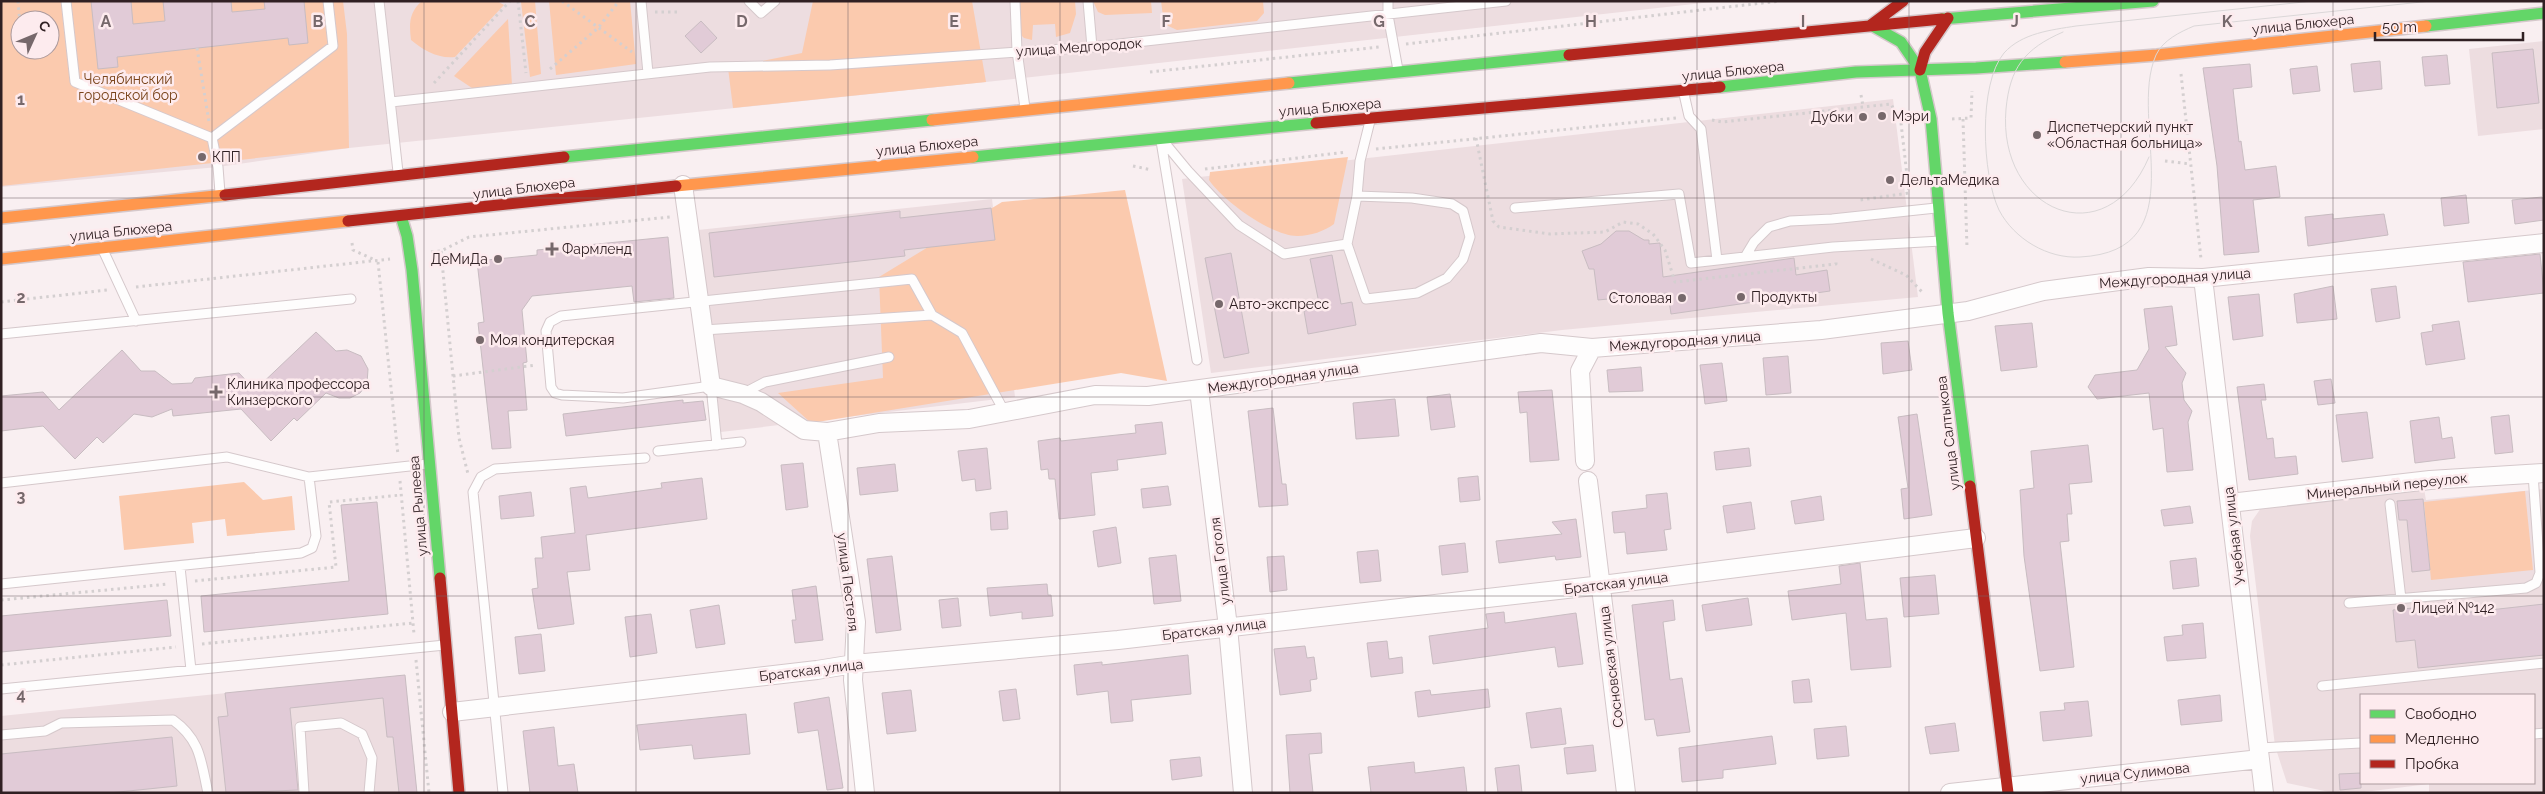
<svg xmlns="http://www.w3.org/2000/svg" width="2545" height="794" font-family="Raleway,sans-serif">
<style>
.built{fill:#eddde0;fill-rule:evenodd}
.green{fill:#fbcaae;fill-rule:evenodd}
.building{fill:#e1cbd7;stroke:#c8bcc1}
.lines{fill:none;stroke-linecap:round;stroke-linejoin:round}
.lane-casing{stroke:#d5c8cb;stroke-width:11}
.street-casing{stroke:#d5c8cb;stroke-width:20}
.fast-casing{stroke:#d5c8cb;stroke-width:14}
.slow-casing{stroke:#d5c8cb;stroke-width:14}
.jam-casing{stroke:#d5c8cb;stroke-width:14}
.path{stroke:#d4cfd0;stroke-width:3;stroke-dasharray:2.5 4;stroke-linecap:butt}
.lane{stroke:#fefdfd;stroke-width:9}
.street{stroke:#fefdfd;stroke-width:18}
.fast{stroke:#63d668;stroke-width:11}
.slow{stroke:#ff974d;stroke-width:11}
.jam{stroke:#b3261e;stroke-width:11}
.tram{stroke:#dbd7d8;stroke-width:1}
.grid{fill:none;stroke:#76686b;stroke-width:1;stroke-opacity:0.55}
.poi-dot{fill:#76686b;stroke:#fdebee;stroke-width:2}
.labels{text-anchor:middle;stroke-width:5;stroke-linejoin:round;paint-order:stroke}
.street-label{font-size:14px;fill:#302023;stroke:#fdebee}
.park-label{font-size:14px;fill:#794319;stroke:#fdebee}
.poi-label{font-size:14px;fill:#302023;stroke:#fdebee;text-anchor:start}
.grid-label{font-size:16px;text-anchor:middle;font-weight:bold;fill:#76686b;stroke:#fdebee;stroke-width:5;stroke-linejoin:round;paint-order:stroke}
</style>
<rect width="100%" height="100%" fill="#f9eff1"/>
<path class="built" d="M1 1H1721L986 82 349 148 218 167 1 187ZM20 20H50V50H20Z
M2544 41V129L2478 136 2469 49Z
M1893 99 1918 297 1562 330 1211 373 1182 179Z
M992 199 1015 397 721 432 698 230Z
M2424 489 2426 500 2544 489V793H2429V784L2356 793H2334L2287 783 2275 746 2250 536 2252 521 2261 508 2269 504ZM2361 695H2534V783H2361Z
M405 675 417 793H1V716Z"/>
<path class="green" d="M1 1H343L347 34 349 148 1 186ZM20 20H50V50H20Z
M422 1H497L504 5 455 57C438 59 423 50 411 40 409 24 409 12 422 1Z
M535 1 541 74 530 77 521 2Z
M549 1H630L636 64 556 75Z
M813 1H972L986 82 733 108 728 68 802 53Z
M1019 1H1075L1076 14 1070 33 1056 37 1055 24 1033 25 1032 40 1024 38 1019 33Z
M1093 1H1151L1152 13 1105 15 1098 12Z
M1161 1H1263L1264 13 1257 21 1177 30 1164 24Z
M508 19 512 85 475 90 454 76Z
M1348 157 1334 224C1325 231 1310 236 1298 236 1273 237 1222 200 1209 180L1210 172Z
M1125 190 1167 381 1121 373 811 423 778 393 883 378 879 277 1002 202Z
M244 482 263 500 292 496 295 530 227 536 225 519 192 523 194 543 124 550 119 496Z
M2525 491 2533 570 2431 580 2424 502Z"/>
<path class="building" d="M91 1H131L133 24 165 21 163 1H231L232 12 265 9 264 1H304L308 43 289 45 288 38 117 57 118 67 98 69Z
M701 21 717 38 701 53 685 36Z
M2533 49 2539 103 2497 108 2492 53Z
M2447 55 2450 84 2425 86 2422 57Z
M2380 61 2382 89 2354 92 2351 64Z
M2250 64 2252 87 2233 89 2239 142 2241 141 2245 170 2276 166 2280 197 2253 200 2259 252 2224 255 2217 166 2203 68Z
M2317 66 2320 91 2293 94 2290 69Z
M2466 195 2469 223 2444 226 2441 198Z
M2542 197 2544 220 2515 224 2512 200Z
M991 208 995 240 904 250 905 256 714 277 709 233 900 211V218Z
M2333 214V219L2384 214 2388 235 2308 246 2305 217Z
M1616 231H1629L1644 240H1649V244L1660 243 1663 277 1794 258 1796 275 1827 270 1830 291 1671 314 1668 293 1598 300 1594 269H1589L1582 251 1601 244Z
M668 237 674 298 634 302 632 286 532 296 522 310 527 362 523 363 527 410 508 411 511 448 492 449 478 323 484 322 477 261 537 255V250Z
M1231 253 1249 353 1224 358 1205 258Z
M2540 254 2544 293 2468 302 2463 262Z
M1332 255 1341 304 1352 302 1356 325 1308 334 1304 311 1320 308 1310 259Z
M2333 286 2337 319 2297 323 2294 294Z
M2396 286 2400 318 2376 322 2371 289Z
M2259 294 2263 336 2233 340 2228 297Z
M2172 306 2177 345 2165 347 2186 373 2182 383 2184 400 2192 411 2188 422 2193 470 2167 472 2163 428 2153 430 2149 393 2097 399 2088 387 2095 375 2137 370 2149 349 2144 309Z
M2459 321 2465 359 2426 365 2421 333 2433 331 2432 325Z
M2032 323 2037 367 2001 371 1995 326Z
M316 332 336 351 347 350 361 356 368 369 367 384 360 393 350 398H339L326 393 297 421 294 418 271 441 241 409 173 416 172 409 152 417 134 414 103 443 97 437 75 459 43 426 1 431V396L43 392 59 410 122 350 141 371H155L172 384 192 383 195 378 239 373 255 390Z
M1908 341 1912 370 1883 374 1881 343Z
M1788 356 1791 393 1766 395 1763 358Z
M1722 363 1727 401 1705 404 1700 365Z
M1641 367 1643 391 1609 392 1607 370Z
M2331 379 2335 403 2318 405 2314 381Z
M2264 384 2266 400H2261L2267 439 2273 438 2275 458 2296 456 2298 474 2249 480 2237 387Z
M1552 390 1559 460 1530 462 1527 412 1520 413 1518 392Z
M1450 394 1455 427 1431 430 1427 397Z
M1395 399 1399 436 1356 439 1353 403Z
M683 400V403L703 401 706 420 566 436 563 414Z
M1273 408 1282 484H1286L1288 505 1259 507 1248 411Z
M2367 412 2373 458 2342 462 2336 415Z
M1917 414 1932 515 1904 519 1901 489 1908 488 1898 417Z
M2509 415 2513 452 2495 454 2491 417Z
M2439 417 2442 439 2452 437 2455 458 2415 463 2410 421Z
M1162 422 1166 454 1117 460 1118 470 1091 473 1095 515 1059 519 1055 479H1049L1048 469 1041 470 1038 441 1060 438 1061 441 1136 433 1135 425Z
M2088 445 2092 482 2069 484 2072 514H2067L2069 541 2060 542 2074 667 2040 671 2024 556 2020 490 2034 488 2031 451Z
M987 448 991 489 976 491 975 479 962 481 958 451Z
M1749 448 1751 466 1716 470 1714 452Z
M803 463 808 507 786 510 781 465Z
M895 464 898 491 860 495 857 468Z
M1478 476 1480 500 1460 502 1458 478Z
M702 478 707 519 586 535 590 570 567 572 574 624 538 629 532 589 538 588 535 558H543L541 537 575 533 570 488 586 486 588 498 662 488 661 483Z
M1168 486 1171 505 1143 508 1141 489Z
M531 492 534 516 501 519 499 496Z
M1667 493 1671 529 1664 530 1667 550 1627 554 1625 532 1614 533 1612 512 1647 508 1646 495Z
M1821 496 1824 520 1795 524 1791 501Z
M2423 499 2430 570 2412 572 2407 520H2399L2397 501Z
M377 502 388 614 204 632 201 596 349 581 341 505Z
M1751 502 1755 529 1727 533 1723 506Z
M2190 506 2193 523 2164 526 2161 510Z
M1007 511 1008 529 991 530 990 513Z
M1576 519 1581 557 1556 560 1555 556 1499 563 1496 541 1562 534 1552 522Z
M1116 527 1121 563 1098 567 1093 531Z
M1465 543 1468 572 1442 575 1439 546Z
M1378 550 1381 581 1360 583 1357 552Z
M1176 555 1181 601 1154 604 1149 558Z
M892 556 901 630 876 633 867 559Z
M1284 556 1287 590 1270 592 1267 557Z
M2196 558 2199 586 2173 589 2170 561Z
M1860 563 1866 620 1887 618 1891 667 1851 670 1846 613 1792 620 1788 591 1841 584 1839 566Z
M1935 575 1939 614 1904 617 1900 578Z
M1047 584 1048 595H1051L1053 616 1022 619V612L990 616 987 588Z
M816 586 823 640 795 643 792 620H796L792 590Z
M958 598 961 626 942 628 939 600Z
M1748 598 1752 625 1706 631 1702 605Z
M167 600 171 636 1 652V616Z
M1673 600 1675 620 1663 622 1670 680 1682 678 1690 732 1657 736 1654 719 1645 720 1632 605Z
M2544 604V655L2418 668 2415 640 2396 642 2393 610 2433 606 2435 616Z
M719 605 725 644 696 648 690 610Z
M1504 612 1505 623 1576 613 1583 664 1558 667 1555 647 1433 664 1429 636 1488 628 1486 614Z
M651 614 657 653 630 657 625 617Z
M2203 623 2206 658 2167 661 2164 637 2183 635 2182 625Z
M541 634 545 671 519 674 515 637Z
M1387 641 1389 659 1402 657 1403 673 1371 677 1367 643Z
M1305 646 1307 658 1314 657 1317 679 1310 680 1311 691 1280 695 1274 649Z
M1188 655 1191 694 1131 700 1133 721 1111 723 1108 691 1077 695 1074 665 1102 662V665Z
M405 675 417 793H399L393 737H387L383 698 290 708 298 790 226 793 218 717 228 716 225 693Z
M1809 679 1812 702 1794 703 1792 681Z
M1016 689 1020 719 1003 721 999 691Z
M1488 689 1490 707 1418 717 1415 692 1430 690 1431 695Z
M911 690 916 731 887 734 882 693Z
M2220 695 2222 721 2181 725 2178 700Z
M829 697 843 788 827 790 818 730 798 733 794 703Z
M2088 701 2092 736 2043 741 2040 712 2065 710 2064 703Z
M1561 708 1566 744 1531 748 1526 713Z
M746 714 750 754 694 759 692 745 640 750 637 725Z
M1955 723 1959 751 1930 754 1925 727Z
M1846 726 1849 756 1817 759 1814 729Z
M554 727 558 766 574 764 578 793H530L523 731Z
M1321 733 1322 753 1309 754 1313 793H1290L1286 735Z
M1772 736 1776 764 1723 770V778L1682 782 1679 748Z
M172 737 177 786 109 793H1V754Z
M1593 745 1596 771 1567 774 1564 748Z
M1200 757 1202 776 1172 780 1170 760Z
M1414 762 1415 773 1464 767 1467 793H1371L1368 767Z
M1519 765 1522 793H1498L1495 768Z
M2361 773V788L2340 790 2339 774Z"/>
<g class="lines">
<defs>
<path id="lane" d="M66 1 75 82 212 138
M379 1 398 172
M641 1 648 73
M749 1 761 13 775 1
M1015 1 1017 51 1025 108
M1088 1 1092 47
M1388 1V15L1398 70
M1684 94 1689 116 1701 129 1717 260
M391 102 710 67 830 65 1092 47 1506 1
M212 138 333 46 328 1
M212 138 218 167 220 193
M1161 141 1197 360
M1164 142 1188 171 1239 225 1284 254 1347 244 1357 196 1360 161 1370 121
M1515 208 1679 194 1691 263 1833 247 1941 241
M1347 244 1366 299 1417 293 1447 278 1463 259 1470 237 1463 211 1452 204 1412 198 1357 196
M103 250 136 321
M1745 257 1754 242 1769 227 1790 221 1832 219 1936 208
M704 330 932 315
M1 334 351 299
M744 393 765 382 889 357
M717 445 711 386 623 398 562 395 555 393 551 387 546 331 550 322 561 316 912 279 932 315 962 333 1004 411
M658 451 741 442
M1 483 227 457 309 477
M2390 504 2401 599
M180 567 191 670
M1 584 301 553 312 548 316 536 309 477 428 464
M2349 603 2526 588 2536 583 2540 573 2533 474
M2322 686 2544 663
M1 689 445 645
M2534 734 2544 733
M1 735 45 731 61 723 173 720C201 740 201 762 208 793
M2259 748 2361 743
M304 793 300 727 341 723 362 734 372 758 369 793
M503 793 473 492 481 477 495 469 645 458"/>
<path id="street" d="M683 185 711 386 743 394 761 402 804 430 827 432 879 423 969 419 1095 395 1148 396 1541 343 1592 348 1821 330 1968 311 2043 291 2149 277 2203 278 2544 243
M2203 278 2264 793
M1199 390 1228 627 1243 793
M827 432 856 622 853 680 865 793
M1585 461 1580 371 1592 348
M1588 481 1626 793
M2230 503 2430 480 2544 473
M452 712 817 670 854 664 1118 640 1602 585 1976 538
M1950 793 2260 759"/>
<path id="fast" d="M1942 19 2153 1
M1871 25 1901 42 1920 70
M2426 26 2544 13
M1920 70 1931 119 1948 313 1970 486
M1289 83 1569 55
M1720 87 1856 72 1976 68 2065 62
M564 157 932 120
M973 157 1316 123
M401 216 407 236 412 270 440 578"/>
<path id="slow" d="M2065 62 2157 55 2426 26
M932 120 1289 83
M676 186 973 157
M1 218 225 195
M1 259 348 221"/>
<path id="jam" d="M1871 25 1903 1
M1569 55 1942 19
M1920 70 1925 52 1948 18
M1316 123 1720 87
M225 195 564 157
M348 221 676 186
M1970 486 2008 793
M440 578 459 793"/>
</defs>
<use href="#lane" class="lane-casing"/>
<use href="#street" class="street-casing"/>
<use href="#fast" class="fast-casing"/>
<use href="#slow" class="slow-casing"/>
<use href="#jam" class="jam-casing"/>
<path class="path" d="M18 1 20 24
M518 1 526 73
M562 1 632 52
M655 12H677
M1406 44 1780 1
M197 48 209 122
M550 69 598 28 619 1
M1150 72 1379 47
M2181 74 2201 259
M434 83 510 1
M1861 95 1863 106
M1952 119 1971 118 1972 91
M1963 119 1967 248
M1712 120 1722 122 1891 104 1901 123 1909 193 1860 200
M1476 138 1493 221 1499 227 1550 234 1605 232 1623 222 1638 224 1653 234 1665 250 1675 282 1836 264V260
M1376 149 1676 118
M2165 161 2190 164
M1133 166 1152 170
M1205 169 1347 152
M352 243 353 250 377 261
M441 251 459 438 468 474
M431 252 441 251 469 237 670 217
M1871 259 1906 275 1923 293
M378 262 398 455
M136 287 390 259
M1 302 107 290
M453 376 536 365
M400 481 414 634
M195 581 336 567 329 502 401 495
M1 600 169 584
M202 644 413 623
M416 660 429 793
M1 665 176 647"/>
<use href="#lane" class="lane"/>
<use href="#street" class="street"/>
<use href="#fast" class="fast"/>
<use href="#slow" class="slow"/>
<use href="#jam" class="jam"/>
<path class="tram" d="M2313 1 2076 26C2051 30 2022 33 2004 53 1978 84 1982 175 1999 210 2014 239 2048 259 2080 257 2198 251 2127 121 2156 55 2163 40 2180 32 2194 26L2431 1
M2063 32C2024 49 2010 68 2006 109 1997 211 2106 258 2149 157"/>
</g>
<path class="grid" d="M212 1V793M424 1V793M636 1V793M848 1V793M1060 1V793M1272 1V793M1485 1V793M1697 1V793M1909 1V793M2121 1V793M2333 1V793M1 198H2544M1 397H2544M1 596H2544"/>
<g class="poi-dot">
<circle cx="1882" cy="116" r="5"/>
<circle cx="1863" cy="117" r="5"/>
<circle cx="2037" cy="135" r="5"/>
<circle cx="202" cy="157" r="5"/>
<circle cx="1890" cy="180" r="5"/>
<path d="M549.5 241.5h5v5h5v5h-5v5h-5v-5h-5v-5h5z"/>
<circle cx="498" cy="259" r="5"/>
<circle cx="1741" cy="297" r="5"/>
<circle cx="1682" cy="298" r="5"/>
<circle cx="1219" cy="304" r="5"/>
<circle cx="480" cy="340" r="5"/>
<path d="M213.5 384.5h5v5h5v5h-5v5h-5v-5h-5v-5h5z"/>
<circle cx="2401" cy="608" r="5"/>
</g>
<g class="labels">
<g class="street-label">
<text transform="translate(2303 24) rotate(-6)" y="5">улица Блюхера</text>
<text transform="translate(1079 47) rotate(-4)" y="5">улица Медгородок</text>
<text transform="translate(1733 71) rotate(-6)" y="5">улица Блюхера</text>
<text transform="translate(1330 107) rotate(-5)" y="5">улица Блюхера</text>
<text transform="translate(927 146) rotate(-6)" y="5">улица Блюхера</text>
<text transform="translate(524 188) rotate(-7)" y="5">улица Блюхера</text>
<text transform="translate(121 231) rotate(-6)" y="5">улица Блюхера</text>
<text transform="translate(2175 278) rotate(-4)" y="5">Междугородная улица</text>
<text transform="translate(1685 341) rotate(-4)" y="5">Междугородная улица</text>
<text transform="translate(1283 378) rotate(-8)" y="5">Междугородная улица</text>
<text transform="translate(1948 433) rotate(-97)" y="5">улица Салтыкова</text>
<text transform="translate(2387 486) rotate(-6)" y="5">Минеральный переулок</text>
<text transform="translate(418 506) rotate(-95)" y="5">улица Рылеева</text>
<text transform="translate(2234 536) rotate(-97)" y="5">Учебная улица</text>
<text transform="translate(1220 561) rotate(-97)" y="5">улица Гоголя</text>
<text transform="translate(848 582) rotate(83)" y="5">улица Пестеля</text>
<text transform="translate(1616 583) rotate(-7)" y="5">Братская улица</text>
<text transform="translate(1214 629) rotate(-7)" y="5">Братская улица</text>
<text transform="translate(1611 667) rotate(-97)" y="5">Сосновская улица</text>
<text transform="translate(811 670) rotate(-7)" y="5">Братская улица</text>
<text transform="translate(2135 773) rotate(-6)" y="5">улица Сулимова</text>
</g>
<g class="park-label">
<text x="128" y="84">Челябинский<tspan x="128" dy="16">городской бор</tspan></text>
</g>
<g class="poi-label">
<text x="1892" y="121">Мэри</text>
<text x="1853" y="122" text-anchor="end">Дубки</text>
<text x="2047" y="132">Диспетчерский пункт<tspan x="2047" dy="16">«Областная больница»</tspan></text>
<text x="212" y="162">КПП</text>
<text x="1900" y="185">ДельтаМедика</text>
<text x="562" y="254">Фармленд</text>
<text x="488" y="264" text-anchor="end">ДеМиДа</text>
<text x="1751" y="302">Продукты</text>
<text x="1672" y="303" text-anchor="end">Столовая</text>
<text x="1229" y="309">Авто-экспресс</text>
<text x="490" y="345">Моя кондитерская</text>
<text x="227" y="389">Клиника профессора<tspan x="227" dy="16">Кинзерского</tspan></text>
<text x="2411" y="613">Лицей №142</text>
</g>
</g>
<g class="grid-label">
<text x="106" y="27">A</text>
<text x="318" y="27">B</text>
<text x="530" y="27">C</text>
<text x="742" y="27">D</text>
<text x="954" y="27">E</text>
<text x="1166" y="27">F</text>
<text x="1379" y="27">G</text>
<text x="1591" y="27">H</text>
<text x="1803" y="27">I</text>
<text x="2015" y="27">J</text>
<text x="2227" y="27">K</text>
<text x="21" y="105">1</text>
<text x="21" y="303">2</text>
<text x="21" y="502">3</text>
<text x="21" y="700">4</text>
</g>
<rect width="2545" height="794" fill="none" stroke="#302023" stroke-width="5"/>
<rect x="2360" y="694" width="175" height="90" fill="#fdebee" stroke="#ab9a9d"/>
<rect x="2370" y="710" width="25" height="8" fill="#63d668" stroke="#ab9a9d"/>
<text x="2405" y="719" font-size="15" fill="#302023">Свободно</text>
<rect x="2370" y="735" width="25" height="8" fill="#ff974d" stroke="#ab9a9d"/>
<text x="2405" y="744" font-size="15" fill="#302023">Медленно</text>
<rect x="2370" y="760" width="25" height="8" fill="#b3261e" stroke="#ab9a9d"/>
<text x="2405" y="769" font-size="15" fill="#302023">Пробка</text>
<g transform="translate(35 35) rotate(46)"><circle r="24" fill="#fdebee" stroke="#ab9a9d"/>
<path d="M0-4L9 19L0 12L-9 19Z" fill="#76686b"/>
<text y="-8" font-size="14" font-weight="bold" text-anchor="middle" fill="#302023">С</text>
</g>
<path d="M2375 32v8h148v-8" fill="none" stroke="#302023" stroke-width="2.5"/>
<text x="2382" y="32" font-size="15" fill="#302023" stroke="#fdebee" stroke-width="4" paint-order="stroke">50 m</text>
</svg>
